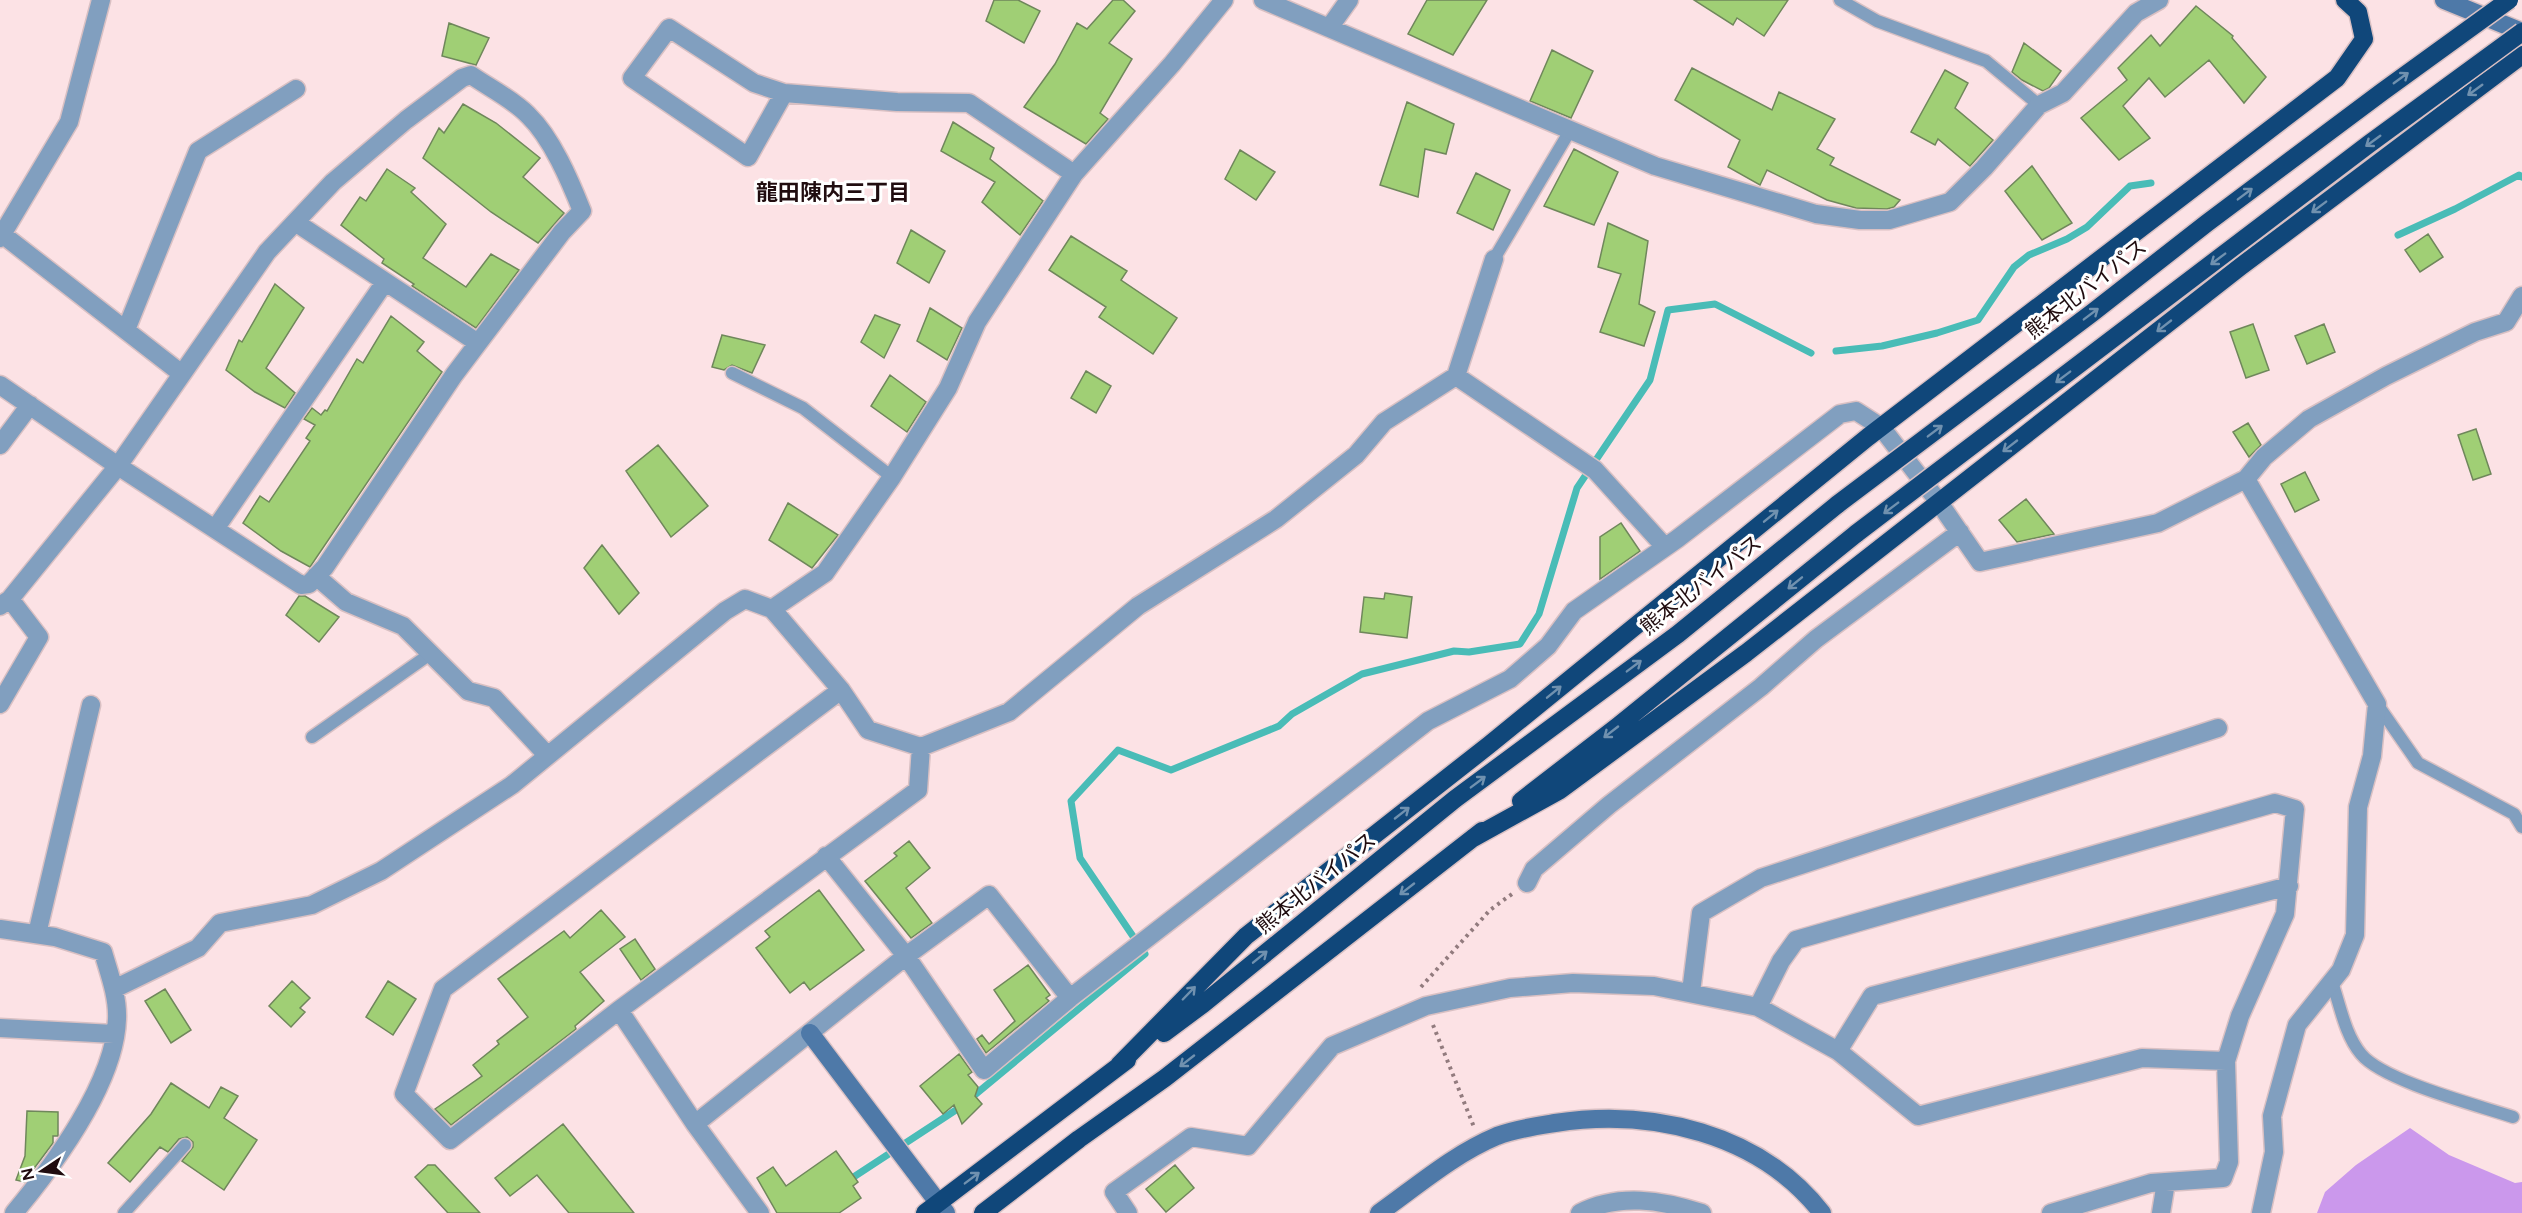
<svg xmlns="http://www.w3.org/2000/svg" width="2522" height="1213" font-family="Figtree,'Noto Sans JP',sans-serif">
<style>
.forest{fill:#cb98ec}
.lines{fill:none;stroke-linecap:round;stroke-linejoin:round}
.stream{stroke:#49bcb7;stroke-width:7}
.building{fill:#a0cf75;stroke:#6f875b;stroke-width:1.5}
.lane-casing{stroke:#d9c0c3;stroke-width:15}
.street-casing{stroke:#d9c0c3;stroke-width:21}
.secondary-casing{stroke:#d9c0c3;stroke-width:21}
.highway-casing{stroke:#d9c0c3;stroke-width:21}
.path{stroke:#927b7e;stroke-width:4;stroke-dasharray:3 4.5;stroke-linecap:butt}
.lane{stroke:#819fbf;stroke-width:12}
.street{stroke:#819fbf;stroke-width:18}
.secondary{stroke:#4e79a8;stroke-width:18}
.highway{stroke:#10477a;stroke-width:18}
.highway-bridge-casing{stroke:#d9c0c3;stroke-width:21;stroke-linecap:butt}
.highway-bridge{stroke:#10477a;stroke-width:18}
.oneway{stroke:#7091af}
.labels{text-anchor:middle;stroke-width:6;stroke-linejoin:round;paint-order:stroke}
.street-label{font-size:21px;fill:#200c0f;stroke:#fff}
.neighbourhood-label{font-size:22px;font-weight:bold;fill:#200c0f;stroke:#fff}
</style>
<rect width="100%" height="100%" fill="#fce2e5"/>
<path class="forest" d="M2410 1128 2449 1155 2515 1183 2522 1182V1213H2317L2325 1192 2356 1165Z"/>
<g class="lines">
<path class="stream" d="M2398 235 2455 209 2519 175 2522 177
M1836 351 1882 346 1937 333 1978 320 2014 267 2029 255 2067 239 2087 227 2130 186 2151 183
M849 1180 959 1108 1145 954 1080 858 1071 801 1118 750 1171 770 1279 726 1292 714 1362 674 1454 651 1469 652 1520 644 1539 614 1577 488 1650 380 1668 310 1715 304 1811 353"/>
</g>
<path class="building" d="M994 0H1018L1040 11 1024 43 986 21Z
M1113 0H1123L1135 11 1109 43 1132 59 1100 113 1108 119 1086 144 1024 107 1055 64 1077 23 1087 29Z
M1427 0H1487L1453 55 1408 34Z
M1694 0H1788L1764 36 1737 18 1733 25Z
M2196 6 2233 36 2232 38 2266 77 2244 103 2209 60 2165 97 2149 78 2123 106 2150 138 2119 160 2081 118 2127 80 2118 68 2151 35 2160 46Z
M449 23 489 38 476 65 442 56Z
M2024 43 2061 71 2049 88 2043 91 2022 80 2012 72Z
M1552 50 1593 71 1571 118 1530 101Z
M1692 68 1772 110 1779 92 1835 119 1817 149 1834 158 1830 165 1900 200 1894 207 1887 209 1856 208 1827 200 1767 170 1760 185 1728 167 1740 140 1675 100Z
M1945 70 1968 83 1955 108 1993 140 1970 166 1938 139 1935 145 1911 132Z
M1407 102 1454 124 1446 154 1425 149 1418 197 1380 185Z
M463 104 496 123 540 158 523 177 564 213 538 243 491 212 423 158 439 128 444 133Z
M953 122 994 148 990 159 1043 201 1020 235 982 202 995 182 941 151Z
M1574 149 1618 172 1594 225 1544 206Z
M1240 150 1275 172 1256 200 1225 179Z
M2032 166 2072 223 2042 240 2005 191Z
M387 169 415 188 411 192 446 224 423 258 466 287 491 254 519 270 476 328 412 286 414 284 382 263 384 259 341 225 360 197 366 201Z
M1476 173 1510 190 1493 230 1457 213Z
M1608 223 1648 241 1639 304 1655 312 1644 346 1600 332 1621 274 1598 267Z
M911 230 945 251 929 283 897 263Z
M2428 234 2443 257 2420 272 2405 250Z
M1071 236 1127 271 1121 280 1177 318 1153 354 1099 317 1106 307 1049 270Z
M275 284 304 308 266 368 295 393 285 408 255 392 226 370 239 340 242 342Z
M930 308 962 328 947 360 917 341Z
M875 315 900 325 884 358 861 342Z
M391 316 424 342 417 351 442 372 310 567 281 551 243 523 260 496 269 502 310 441 306 438 315 425 304 419 312 408 321 415 325 410 327 411 357 359 363 363Z
M2253 324 2269 370 2246 378 2230 332Z
M2324 324 2335 352 2307 364 2295 336Z
M722 335 765 345 752 373 732 365 724 370 712 367Z
M1086 371 1111 386 1096 413 1071 398Z
M890 375 926 402 907 432 871 406Z
M2248 423 2261 445 2249 457 2233 432Z
M2476 429 2491 474 2473 480 2458 435Z
M658 445 708 506 671 537 626 471Z
M2305 472 2319 500 2295 512 2281 484Z
M2026 499 2054 534 2017 542 1999 520Z
M788 503 838 535 812 568 769 540Z
M1621 523 1640 551 1600 579V537Z
M602 545 639 593 619 614 584 568Z
M1385 593 1412 597 1407 638 1360 632 1364 597 1384 599Z
M299 596H305L339 617 319 642 286 615Z
M909 841 930 868 906 888 932 923 911 938 865 881 897 856 894 853Z
M819 890 864 950 810 990 804 982 790 993 756 948 770 937 765 931Z
M601 910 625 937 580 972 604 1001 575 1026 576 1029 451 1125 435 1109 482 1076 473 1065 499 1044 497 1041 528 1017 498 979 564 931 570 938Z
M635 939 655 969 641 980 620 949Z
M1028 965 1050 995 1046 998 1049 1001 986 1053 977 1039 982 1035 989 1044 1015 1021 994 990Z
M292 981 310 998 300 1008 305 1012 291 1027 269 1006Z
M388 981 416 999 393 1035 366 1017Z
M165 989 191 1030 171 1043 145 1001Z
M959 1054 972 1072 968 1075 978 1087 975 1096 982 1104 962 1124 954 1105 943 1114 920 1086Z
M171 1083 209 1108 221 1087 238 1096 224 1118 257 1140 224 1190 182 1161 193 1147V1142L187 1137 179 1139 168 1152 160 1147 130 1182 108 1163 151 1114Z
M27 1111 58 1112V1136H53V1143L24 1182 16 1180 25 1156Z
M563 1124 634 1213H569L537 1175 510 1196 495 1178Z
M836 1151 858 1182 853 1186 861 1198 839 1213H777L757 1178 773 1167 786 1186Z
M428 1165H435L480 1213H448L415 1177Z
M1175 1165 1194 1188 1166 1212 1146 1189Z"/>
<g class="lines">
<defs>
<path id="lane" d="M1840 0 1877 21 1986 61 2039 105
M1494 259 1571 129
M732 373 803 408 892 477
M2377 704 2418 763 2514 814 2522 827
M312 737 430 654
M2332 982C2340 1005 2345 1035 2361 1054 2383 1081 2477 1105 2513 1117
M124 1213 185 1145"/>
<path id="street" d="M1263 0 1655 166 1816 214 1860 220H1889L1950 202 1984 168 2039 105 2063 93 2136 13 2159 0
M1329 28 1349 0
M471 75C488 87 514 100 528 115 552 138 570 181 582 211L562 232 454 375 325 567 309 584 301 585 118 466 267 252 333 182 406 120 462 78Z
M784 93 748 157 632 78 669 28 754 83 784 93 897 102 969 103 1074 174
M295 222 478 343
M2 234 182 374
M0 238 69 122 101 0
M126 330 198 151 296 89
M1456 376 1595 470 1665 547
M0 385 118 466 10 599 0 606
M0 445 30 405
M2246 479 2377 704 2372 756 2358 807 2355 935 2341 970 2297 1025 2272 1116 2274 1152 2261 1213
M215 529 385 282
M316 576 346 602 403 626 468 691 494 698 547 755
M772 609 825 573 892 477 948 388 977 322 1074 174 1172 64 1224 0
M841 690 443 989 404 1094 450 1140 619 1010 918 790 921 747
M0 704 39 637 10 599
M1527 883 1534 869 1609 805 1761 687 1816 639 1960 532
M0 929 55 937 103 952C109 973 118 996 117 1019 115 1083 53 1166 14 1213
M37 934 91 705
M114 989 198 948 220 923 312 905 381 871 512 785 725 611 745 599 772 609 779 617 841 690 868 730 921 747 1009 712 1138 606 1276 519 1356 455 1384 422 1456 376 1494 259
M1691 992 1701 913 1761 878 2218 728
M1070 998 1428 721 1510 679 1548 646 1574 611 1677 539 1840 414 1856 411 1881 427 1938 501 1980 562 2158 523 2246 479 2264 457 2309 419 2386 376 2475 332 2506 322 2522 296
M1758 1007 1781 961 1796 940 2275 803 2295 809 2285 914 2240 1016 2226 1061 2229 1162 2223 1178 2151 1183 2051 1213
M619 1010 695 1124 760 1213
M0 1028 114 1034
M1838 1051 1872 996 2289 886
M695 1124 906 956 989 895 1070 998 984 1070 906 956 826 856
M1128 1213 1114 1192 1191 1137 1248 1146 1332 1046 1426 1006 1510 988 1573 983 1654 986 1758 1007 1838 1051 1918 1116 2142 1058 2226 1061
M1580 1213C1618 1193 1662 1200 1702 1213
M2161 1213 2166 1182"/>
<path id="secondary" d="M2444 0 2522 32
M810 1033 946 1213
M1379 1213C1417 1186 1454 1154 1497 1136 1515 1129 1536 1126 1555 1123 1651 1108 1760 1133 1822 1213"/>
<path id="highway" d="M1521 801 1618 726 1857 533
M1473 838 1560 790 1746 653 2240 267 2522 55
M1164 1033 1203 1004 1455 799 1678 634 1838 504
M1119 1065 1246 936 1489 745 1868 437 2337 78 2364 39 2358 12 2345 0
M925 1213 1127 1060
M983 1213 1079 1139 1165 1078 1482 831"/>
</defs>
<use href="#lane" class="lane-casing"/>
<use href="#street" class="street-casing"/>
<use href="#secondary" class="secondary-casing"/>
<use href="#highway" class="highway-casing"/>
<path class="path" d="M1421 987 1490 910 1512 894
M1433 1025 1474 1127"/>
<use href="#lane" class="lane"/>
<use href="#street" class="street"/>
<use href="#secondary" class="secondary"/>
<use href="#highway" class="highway"/>
<defs>
<path id="highway-bridge" d="M1838 504 2092 313 2207 223 2382 92 2509 0
M1857 533 2369 144 2522 32"/>
</defs>
<use href="#highway-bridge" class="highway-bridge-casing"/>
<use href="#highway-bridge" class="highway-bridge"/>
</g>
<defs><path id="oneway-shaft" d="M-6 0H5M1.5-3L5.5 0L1.5 3" fill="none" stroke-width="1.6" stroke-linecap="round" stroke-linejoin="round" transform="scale(1.5)"/></defs>
<g class="oneway">
<use href="#oneway-shaft" transform="translate(2401 78) rotate(-36)"/>
<use href="#oneway-shaft" transform="translate(2475 90) rotate(144)"/>
<use href="#oneway-shaft" transform="translate(2373 141) rotate(144)"/>
<use href="#oneway-shaft" transform="translate(2245 194) rotate(-37)"/>
<use href="#oneway-shaft" transform="translate(2319 207) rotate(143)"/>
<use href="#oneway-shaft" transform="translate(2218 259) rotate(143)"/>
<use href="#oneway-shaft" transform="translate(2091 314) rotate(-37)"/>
<use href="#oneway-shaft" transform="translate(2164 326) rotate(142)"/>
<use href="#oneway-shaft" transform="translate(2063 377) rotate(143)"/>
<use href="#oneway-shaft" transform="translate(1935 431) rotate(-37)"/>
<use href="#oneway-shaft" transform="translate(2010 446) rotate(142)"/>
<use href="#oneway-shaft" transform="translate(1891 508) rotate(143)"/>
<use href="#oneway-shaft" transform="translate(1771 516) rotate(-39)"/>
<use href="#oneway-shaft" transform="translate(1795 583) rotate(141)"/>
<use href="#oneway-shaft" transform="translate(1634 666) rotate(-37)"/>
<use href="#oneway-shaft" transform="translate(1554 692) rotate(-39)"/>
<use href="#oneway-shaft" transform="translate(1611 732) rotate(142)"/>
<use href="#oneway-shaft" transform="translate(1478 782) rotate(-37)"/>
<use href="#oneway-shaft" transform="translate(1402 813) rotate(-38)"/>
<use href="#oneway-shaft" transform="translate(1407 889) rotate(142)"/>
<use href="#oneway-shaft" transform="translate(1260 957) rotate(-39)"/>
<use href="#oneway-shaft" transform="translate(1189 993) rotate(-46)"/>
<use href="#oneway-shaft" transform="translate(1187 1061) rotate(142)"/>
<use href="#oneway-shaft" transform="translate(972 1178) rotate(-37)"/>
</g>
<g class="labels">
<g class="street-label">
<text transform="translate(2086 289) rotate(-38)" y="7">熊本北バイパス</text>
<text transform="translate(1701 585) rotate(-38)" y="7">熊本北バイパス</text>
<text transform="translate(1316 883) rotate(-39)" y="7">熊本北バイパス</text>
</g>
<g class="neighbourhood-label">
<text x="833" y="200">龍田陳内三丁目</text>
</g>
</g>
<g transform="translate(42 1171) rotate(257)" stroke="#ffffff" stroke-width="4.5" paint-order="stroke">
<path d="M0-4.5L10 22L0 15L-10 22Z" fill="#200c0f"/>
<text y="-9" font-size="16" font-weight="bold" text-anchor="middle" fill="#200c0f">N</text>
</g>
</svg>
